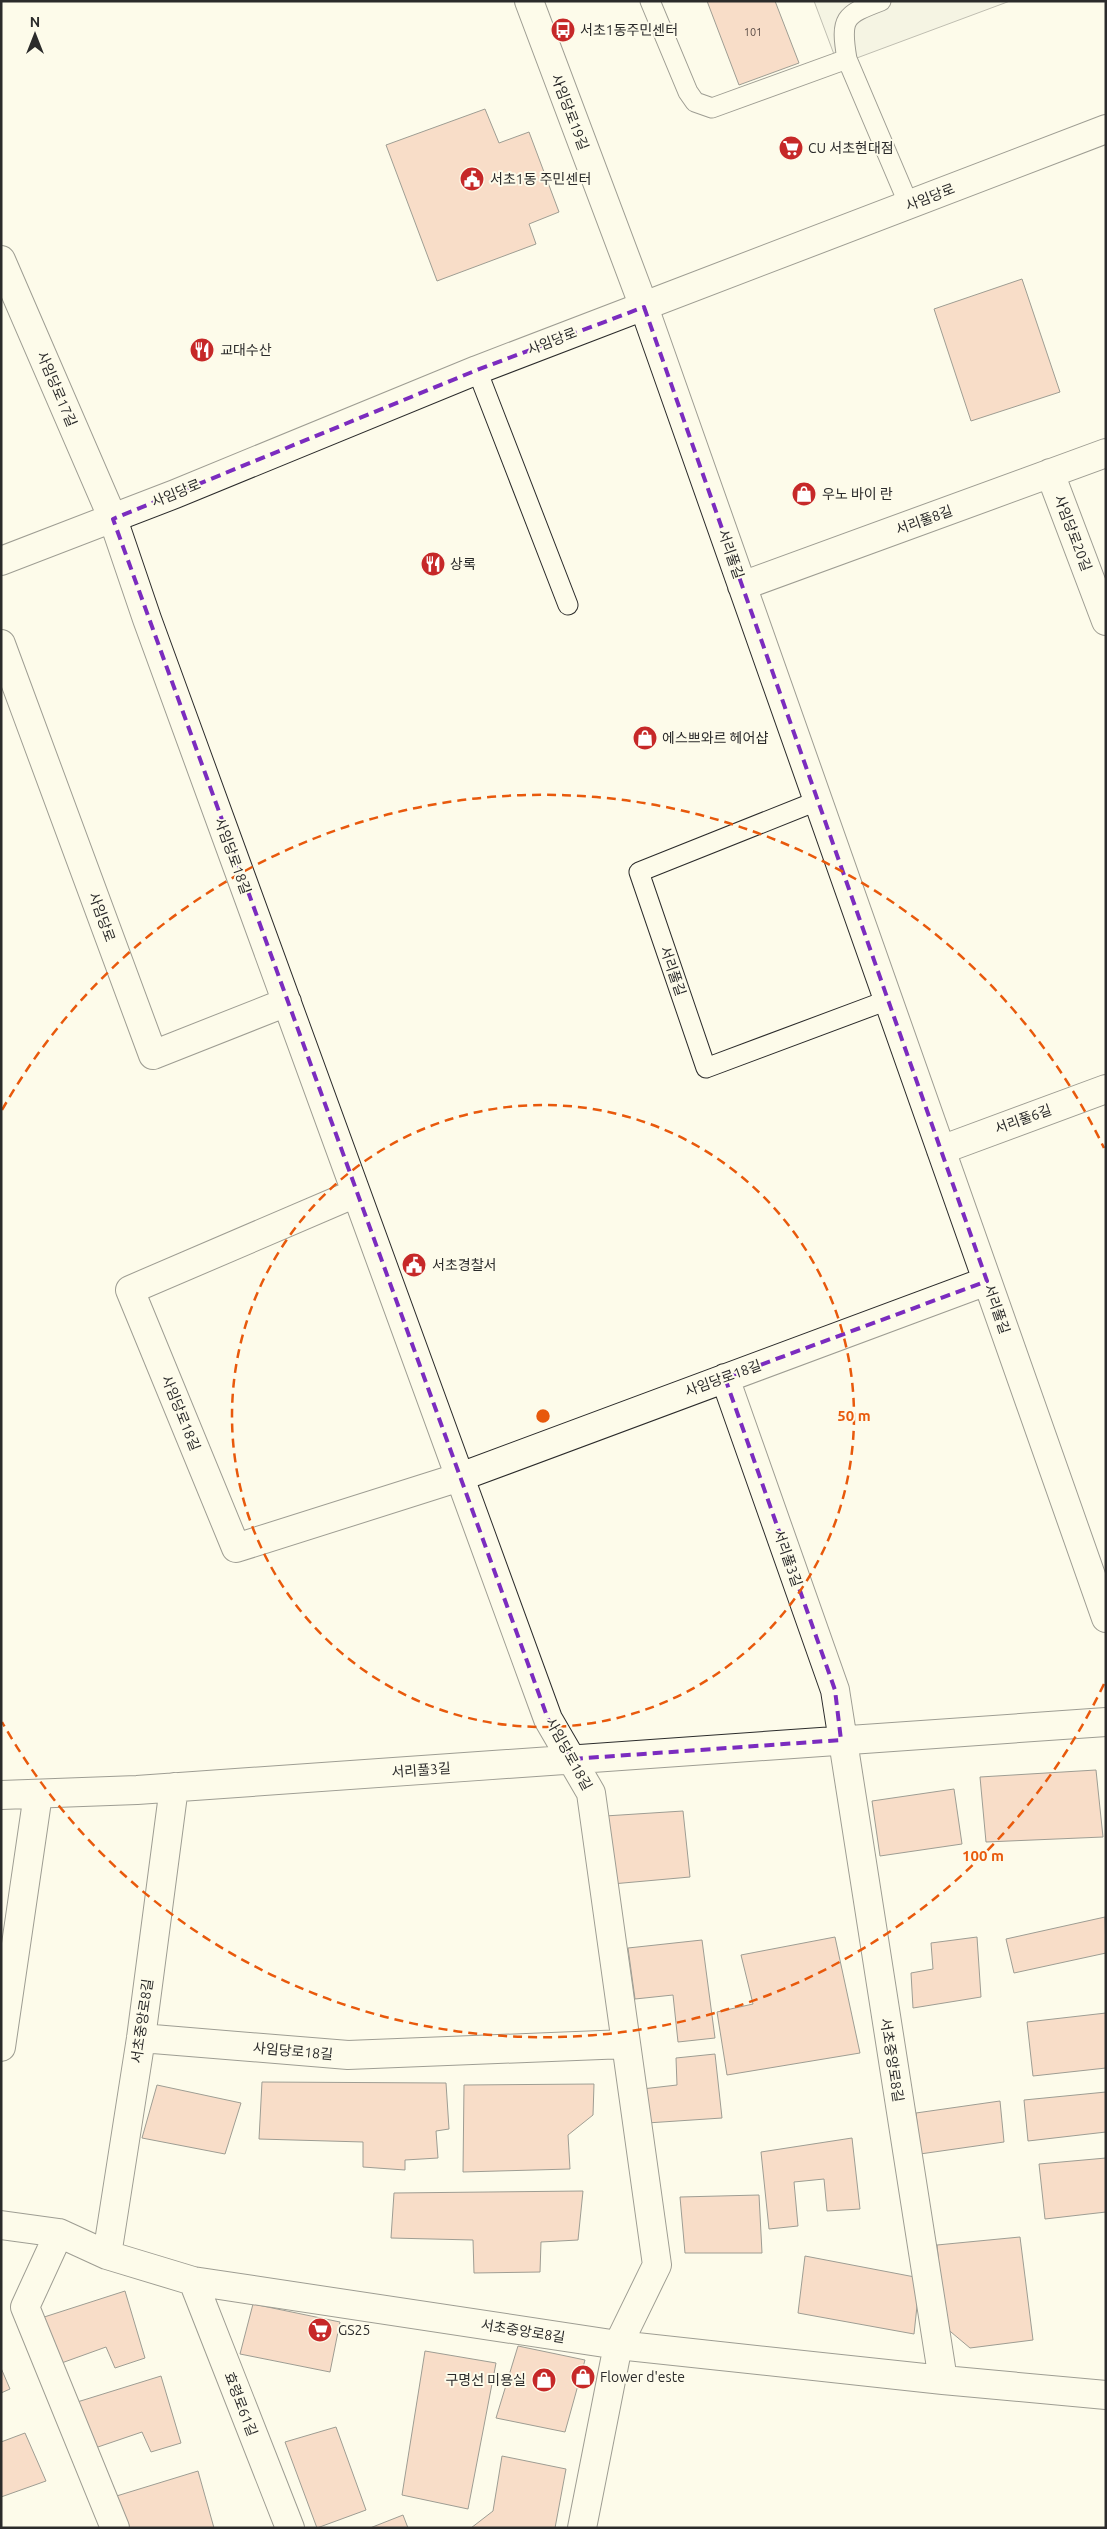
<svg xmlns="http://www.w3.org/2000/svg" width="1107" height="2529" font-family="Ubuntu,'Noto Sans KR',sans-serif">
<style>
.parking{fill:#eceadb;stroke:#74746e}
.building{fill:#f2b8a0;stroke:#2b2b2b}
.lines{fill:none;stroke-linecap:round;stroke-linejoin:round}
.service-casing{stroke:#2b2b2b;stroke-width:21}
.minor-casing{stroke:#2b2b2b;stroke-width:30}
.secondary-casing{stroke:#2b2b2b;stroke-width:30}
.service{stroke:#fdfbea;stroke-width:19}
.minor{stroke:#fdfbea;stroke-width:28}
.secondary{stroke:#fdfbea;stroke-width:28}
.marked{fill:none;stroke:#7b2cbf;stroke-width:4;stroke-dasharray:10 6;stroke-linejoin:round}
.ring{fill:none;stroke:#e8590c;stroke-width:2.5;stroke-dasharray:9 6}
.labels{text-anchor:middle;stroke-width:4;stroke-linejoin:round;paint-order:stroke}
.number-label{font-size:11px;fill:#5d4e48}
.poi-label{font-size:14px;fill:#2b2b2b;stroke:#fdfbea;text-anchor:start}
.street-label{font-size:14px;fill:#2b2b2b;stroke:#fdfbea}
.centre{fill:#e8590c;stroke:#fdfbea;stroke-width:2.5}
.ring-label{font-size:15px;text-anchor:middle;font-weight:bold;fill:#e8590c;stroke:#fdfbea;stroke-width:4;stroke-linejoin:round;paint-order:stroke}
</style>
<rect width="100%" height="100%" fill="#fdfbea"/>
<path class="parking" d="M814 1H1010L838 65Z"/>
<path class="building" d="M707 1H775L799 63 739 85Z
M485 109 499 143 529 132 559 212 529 224 536 244 437 281 386 145Z
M1022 279 1060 392 971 421 934 309Z
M1096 1770 1103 1837 986 1842 980 1777Z
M954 1789 962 1844 880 1856 872 1801Z
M683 1811 690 1877 612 1884 605 1816Z
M1105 1917 1106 1953 1014 1973 1006 1939Z
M835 1937 860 2053 727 2075 717 2012 753 2004 741 1955Z
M977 1937 981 1997 913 2008 911 1973 933 1969 931 1943Z
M702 1940 715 2038 678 2042 673 1995 635 1999 628 1948Z
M1106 2013V2068L1033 2076 1027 2022Z
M715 2054 722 2118 647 2123 642 2089 677 2085 676 2058Z
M262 2082 446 2083 449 2129 436 2131 438 2158 405 2160V2170L363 2167V2142L259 2139Z
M594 2084 593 2115 568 2135 570 2169 463 2172 464 2085Z
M157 2085 241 2103 225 2154 142 2138Z
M1106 2092V2132L1028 2141 1024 2100Z
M1000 2101 1004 2142 920 2154 916 2113Z
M852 2138 860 2209 827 2211 824 2179 794 2182 798 2226 769 2229 761 2152Z
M1106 2158V2212L1045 2219 1039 2164Z
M583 2191 578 2240 541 2242 540 2272 474 2273 473 2240 391 2238 394 2193Z
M759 2195 762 2253H685L680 2197Z
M1020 2237 1033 2340 970 2348 945 2327 937 2245Z
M805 2256 920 2278 914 2334 798 2313Z
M125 2291 145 2358 115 2368 106 2347 56 2365 38 2319Z
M253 2304 340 2322 330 2372 240 2354Z
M518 2346 585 2360 565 2432 496 2418Z
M425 2351 496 2363 468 2509 402 2495Z
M1 2368 10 2389 1 2393Z
M161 2376 181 2443 151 2452 142 2432 92 2449 74 2403Z
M336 2427 366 2510 317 2528 285 2442Z
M25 2433 46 2481 1 2497V2442Z
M502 2456 566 2469 555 2528H471L493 2511Z
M198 2471 214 2528H122L110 2498Z
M403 2515 408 2528H370Z"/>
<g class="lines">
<defs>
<path id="service" d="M650 1 688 92 695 102 712 108 847 59
M881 1C844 15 840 18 847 59L909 205
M477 370 568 605
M817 801 639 872 706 1068 888 1000"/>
<path id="minor" d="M529 1 644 307 1106 1618
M1 260 113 519 147 619 548 1719 591 1793 657 2265 618 2345 582 2528
M1050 473 1106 621
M742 586 1106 453
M1 644 153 1055 287 1002
M941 1150 1106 1089
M356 1193 130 1290 236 1548 460 1477 987 1281
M725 1378 835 1690 943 2380
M1 1795 137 1790 1106 1722
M141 2038 348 2055 626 2044
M1 2047 38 1794
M1 2225 59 2233 107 2255 193 2281 618 2345 943 2380 1106 2395
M59 2233 25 2307 115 2528
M107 2255 141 2038 174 1787
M193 2281 290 2528"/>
<path id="secondary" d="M1 561 175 494 477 370 1106 129"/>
</defs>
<use href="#service" class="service-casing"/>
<use href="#minor" class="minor-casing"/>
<use href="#secondary" class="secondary-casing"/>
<use href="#service" class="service"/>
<use href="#minor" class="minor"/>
<use href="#secondary" class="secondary"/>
</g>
<path d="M0 0H1107V2529H0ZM644 307 987 1281 725 1378 835 1690 841 1740 572 1759 548 1719 113 519 477 370Z" fill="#fdfbea" fill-opacity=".55" fill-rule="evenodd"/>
<path class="marked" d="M644 307 987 1281 725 1378 835 1690 841 1740 572 1759 548 1719 113 519 477 370Z"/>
<g class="ring">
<circle cx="543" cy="1416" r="311"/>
<path d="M1104 1684A622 622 0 0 1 2 1722M2 1110A622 622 0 0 1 1104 1148"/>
</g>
<defs>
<symbol id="bus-disc" viewBox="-11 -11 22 22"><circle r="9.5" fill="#c62828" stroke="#fdfbea"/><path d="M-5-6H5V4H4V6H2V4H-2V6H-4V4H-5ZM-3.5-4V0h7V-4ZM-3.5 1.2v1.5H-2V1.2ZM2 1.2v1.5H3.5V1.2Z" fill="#fff"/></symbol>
<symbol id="supermarket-disc" viewBox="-11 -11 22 22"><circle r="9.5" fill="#c62828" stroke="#fdfbea"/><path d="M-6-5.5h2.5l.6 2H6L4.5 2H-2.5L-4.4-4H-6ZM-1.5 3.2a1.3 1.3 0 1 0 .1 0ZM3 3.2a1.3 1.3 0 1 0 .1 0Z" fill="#fff"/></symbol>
<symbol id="civic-disc" viewBox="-11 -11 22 22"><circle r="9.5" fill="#c62828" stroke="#fdfbea"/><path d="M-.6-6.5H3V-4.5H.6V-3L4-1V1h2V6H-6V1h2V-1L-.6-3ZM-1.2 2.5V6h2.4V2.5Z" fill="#fff"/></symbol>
<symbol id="restaurant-disc" viewBox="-11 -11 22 22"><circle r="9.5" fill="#c62828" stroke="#fdfbea"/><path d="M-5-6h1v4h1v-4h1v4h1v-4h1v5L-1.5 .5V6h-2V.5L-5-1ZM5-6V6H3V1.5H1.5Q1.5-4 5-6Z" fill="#fff"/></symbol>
<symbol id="shop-disc" viewBox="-11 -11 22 22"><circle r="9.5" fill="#c62828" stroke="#fdfbea"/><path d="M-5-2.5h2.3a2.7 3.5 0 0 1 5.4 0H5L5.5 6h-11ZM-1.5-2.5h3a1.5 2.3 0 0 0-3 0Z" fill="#fff"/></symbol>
</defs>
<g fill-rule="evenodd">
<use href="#bus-disc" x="549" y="16" width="28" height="28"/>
<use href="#supermarket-disc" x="777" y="134" width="28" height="28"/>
<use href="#civic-disc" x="458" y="165" width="28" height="28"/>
<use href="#restaurant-disc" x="188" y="336" width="28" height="28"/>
<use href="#shop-disc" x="790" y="480" width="28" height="28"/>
<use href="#restaurant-disc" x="419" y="550" width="28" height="28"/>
<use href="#shop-disc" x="631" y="724" width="28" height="28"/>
<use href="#civic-disc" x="400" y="1251" width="28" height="28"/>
<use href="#supermarket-disc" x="306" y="2316" width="28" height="28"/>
<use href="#shop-disc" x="569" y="2363" width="28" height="28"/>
<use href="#shop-disc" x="530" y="2366" width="28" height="28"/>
</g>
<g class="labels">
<g class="number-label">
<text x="753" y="36">101</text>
</g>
<g class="poi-label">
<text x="580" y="35">서초1동주민센터</text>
<text x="808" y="153">CU 서초현대점</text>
<text x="490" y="184">서초1동 주민센터</text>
<text x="220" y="355">교대수산</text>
<text x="822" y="499">우노 바이 란</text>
<text x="450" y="569">상록</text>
<text x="662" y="743">에스쁘와르 헤어샵</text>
<text x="432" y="1270">서초경찰서</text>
<text x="338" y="2335">GS25</text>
<text x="600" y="2382">Flower d'este</text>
<text x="526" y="2385" text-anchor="end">구명선 미용실</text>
</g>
<g class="street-label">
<text transform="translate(570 112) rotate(69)" y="5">사임당로19길</text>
<text transform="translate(930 197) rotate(-21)" y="5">사임당로</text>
<text transform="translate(552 341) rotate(-21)" y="5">사임당로</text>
<text transform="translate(57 389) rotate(67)" y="5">사임당로17길</text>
<text transform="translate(176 493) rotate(-22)" y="5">사임당로</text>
<text transform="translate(924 520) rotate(-20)" y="5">서리풀8길</text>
<text transform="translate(1073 533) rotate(69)" y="5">사임당로20길</text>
<text transform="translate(731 554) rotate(71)" y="5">서리풀길</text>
<text transform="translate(233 856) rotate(70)" y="5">사임당로18길</text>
<text transform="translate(102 917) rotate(70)" y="5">사임당로</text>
<text transform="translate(673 971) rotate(71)" y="5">서리풀길</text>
<text transform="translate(1023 1119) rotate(-20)" y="5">서리풀6길</text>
<text transform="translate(997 1309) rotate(71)" y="5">서리풀길</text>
<text transform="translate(723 1378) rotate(-20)" y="5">사임당로18길</text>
<text transform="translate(181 1413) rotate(68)" y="5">사임당로18길</text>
<text transform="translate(788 1558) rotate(71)" y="5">서리풀3길</text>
<text transform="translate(569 1754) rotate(61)" y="5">사임당로18길</text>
<text transform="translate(421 1770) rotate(-4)" y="5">서리풀3길</text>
<text transform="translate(142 2021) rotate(-82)" y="5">서초중앙로8길</text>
<text transform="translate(293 2051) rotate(5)" y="5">사임당로18길</text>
<text transform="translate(892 2060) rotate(81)" y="5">서초중앙로8길</text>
<text transform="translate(523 2331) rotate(9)" y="5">서초중앙로8길</text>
<text transform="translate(241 2404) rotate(69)" y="5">효령로61길</text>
</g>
</g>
<circle cx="543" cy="1416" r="8" class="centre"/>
<g class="ring-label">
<text x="854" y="1421">50 m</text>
<text x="983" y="1861">100 m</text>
</g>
<rect width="1107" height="2529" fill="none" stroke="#2b2b2b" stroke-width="5"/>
<g transform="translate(35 35)" stroke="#fdfbea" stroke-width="4" paint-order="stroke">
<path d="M0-4L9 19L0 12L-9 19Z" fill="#2b2b2b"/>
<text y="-8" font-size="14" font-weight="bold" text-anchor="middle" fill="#2b2b2b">N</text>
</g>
</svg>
